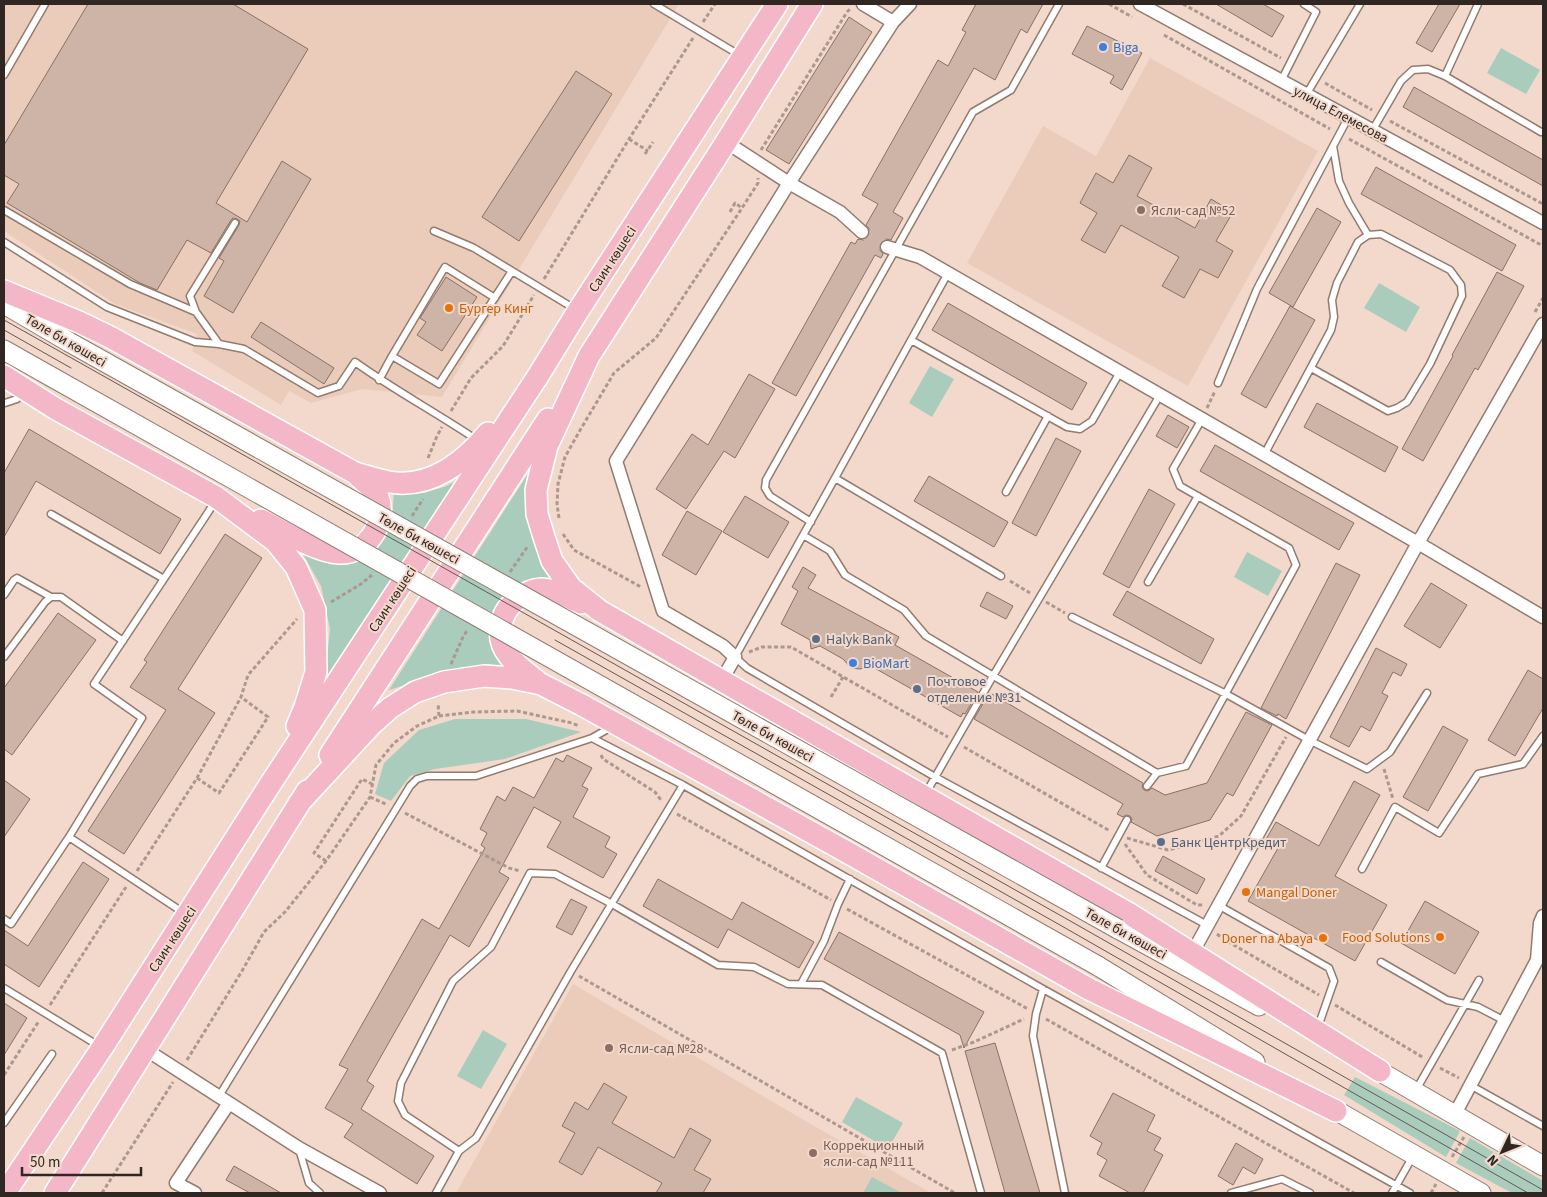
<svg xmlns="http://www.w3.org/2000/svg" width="1547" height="1197" font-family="'Source Sans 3',sans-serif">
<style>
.built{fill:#ebccba}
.green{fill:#aaccbc}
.building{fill:#cdb4a7;stroke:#887165}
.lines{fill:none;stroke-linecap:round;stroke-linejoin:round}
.street-tunnel{stroke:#ccb5aa;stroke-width:12;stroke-dasharray:12 6;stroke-linecap:butt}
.lane-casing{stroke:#927b6f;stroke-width:9}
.street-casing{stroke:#927b6f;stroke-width:15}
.secondary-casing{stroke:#927b6f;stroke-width:21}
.primary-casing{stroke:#fff;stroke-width:24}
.path{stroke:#ab988e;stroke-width:3;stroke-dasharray:4 2.5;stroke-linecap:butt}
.lane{stroke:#fff;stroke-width:6}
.street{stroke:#fff;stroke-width:12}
.secondary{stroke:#fff;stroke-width:19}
.primary{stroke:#f4b7c8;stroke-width:21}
.tram{stroke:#645750;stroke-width:1}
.secondary-bridge-casing{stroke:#927b6f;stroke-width:21;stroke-linecap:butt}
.secondary-bridge{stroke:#fff;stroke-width:19}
.shop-dot{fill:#3f7fe0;stroke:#f3d9cc;stroke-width:2}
.education-dot{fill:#8d6e63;stroke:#f3d9cc;stroke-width:2}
.food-dot{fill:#e8710a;stroke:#f3d9cc;stroke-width:2}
.service-dot{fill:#5c6f8a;stroke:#f3d9cc;stroke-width:2}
.labels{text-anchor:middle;stroke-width:4;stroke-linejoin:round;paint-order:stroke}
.shop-label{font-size:14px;fill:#366cbe;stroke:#f3d9cc;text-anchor:start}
.street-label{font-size:14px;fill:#302722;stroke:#f3d9cc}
.education-label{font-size:14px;fill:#785e54;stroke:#f3d9cc;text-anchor:start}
.food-label{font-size:14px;fill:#c56008;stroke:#f3d9cc;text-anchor:start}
.service-label{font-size:14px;fill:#4e5e75;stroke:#f3d9cc;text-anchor:start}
</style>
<rect width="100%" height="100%" fill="#f3d9cc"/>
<path class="built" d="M4 4H679L442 397 362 389 311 403 289 391 281 405 192 351 197 334 115 304 4 231Z
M1150 58 1318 151 1188 386 967 263 1043 126 1096 156Z
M573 984 790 1112 931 1193H456Z"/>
<path class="green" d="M1501 48 1540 70 1526 94 1487 73Z
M1379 283 1420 307 1406 332 1364 308Z
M930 366 954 379 932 417 909 403Z
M531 469 557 584 496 617 510 669 489 664 437 675 389 690Z
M460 479 324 689 330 629 321 586 300 549 335 563 392 518 394 493H423L444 487Z
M1247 552 1282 571 1268 596 1234 577Z
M455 719H526L581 732 505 759 435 769 410 776 391 801 375 794 384 763 419 730Z
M483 1030 507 1044 481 1089 457 1076Z
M1355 1077 1460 1131 1446 1157 1344 1095Z
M856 1097 903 1123 888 1149 842 1122Z
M1470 1138 1543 1181V1193H1512L1456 1163Z
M872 1177 902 1193H863Z"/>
<path class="building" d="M88 4H233L308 49 216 203 247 222 282 161 311 179 233 313 204 296 224 261 219 258 239 225 240 221 237 219 233 218 231 220 211 253 187 240 157 290 140 283 7 203 19 184 4 175V145Z
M976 4H1043L1027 33 1021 29 995 80 974 68 893 212 903 218 891 240 885 239 879 244V249L883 254 881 258 875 255 796 396 772 383 851 242 855 244 858 239 864 240 868 237 870 230 866 225 878 204 862 195 938 60 948 66 966 32 962 30Z
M1216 4H1263L1284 16 1272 37Z
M1439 4H1460L1432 52 1416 43Z
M849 17 872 32 789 164 766 150Z
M1087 26 1142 53 1122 90 1110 83 1114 76 1072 54Z
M576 71 612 94 519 241 482 217Z
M1414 87 1543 160V186L1403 107Z
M1129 155 1152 168 1137 196 1195 228 1211 199 1233 212 1216 241 1233 251 1218 278 1200 269 1184 298 1162 286 1179 257 1121 225 1105 253 1081 240 1097 213 1080 203 1096 173 1113 183Z
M1376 167 1516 245 1502 271 1361 194Z
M1317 208 1341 222 1293 307 1269 293Z
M1497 272 1524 286 1478 370 1475 368 1423 461 1402 449 1453 356 1452 355Z
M446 277 477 297 442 351 417 335 426 322 420 318Z
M948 303 1087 383 1072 410 932 330Z
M1290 306 1315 320 1266 408 1241 394Z
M261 322 334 368 324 384 251 337Z
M749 374 775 389 735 458 724 451 686 509 656 489 692 434 708 445Z
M1317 403 1398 447 1385 472 1304 427Z
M1168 415 1189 427 1177 448 1156 436Z
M29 429 181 519 160 554 36 481 4 537V473Z
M1056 438 1081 451 1036 536 1012 523Z
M1215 445 1354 523 1339 550 1200 471Z
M929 476 1008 522 994 547 914 501Z
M1149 489 1175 504 1129 588 1103 574Z
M745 496 789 522 768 558 723 532Z
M687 511 722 531 696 575 662 555Z
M225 534 262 558 178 689 215 713 124 854 88 831 166 710 130 687 147 662 144 660Z
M1336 563 1360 575 1286 719 1278 714 1277 716 1261 708Z
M803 567 816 575 808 588 899 637 895 645 978 692 965 714 963 713 961 717 871 666 860 669 851 668 843 659 820 646 811 649 810 640 781 624 798 591 792 587Z
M1431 583 1467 605 1440 648 1404 626Z
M1127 591 1214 639 1201 664 1113 615Z
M987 592 1013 606 1006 619 980 606Z
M58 613 96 640 12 755 4 749V688Z
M1376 648 1407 664 1401 676 1393 672 1382 693 1388 696 1370 731 1361 726 1349 747 1330 737Z
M1528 670 1543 679V708L1515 756 1488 740Z
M992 694 1143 783 1142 787 1144 790 1148 791 1152 788 1165 795 1207 783 1246 712 1272 725 1233 796 1227 793 1210 820 1157 836 1131 822 1132 819 1130 816 1126 815 1123 817 1117 814 1123 804 974 719 987 697 989 698Z
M1443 726 1468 740 1428 811 1403 797Z
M567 755 592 768 582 786 588 789 573 817 610 837 605 847 617 854 603 878 547 847 561 822 534 807 499 872 509 878 469 947 450 935 367 1081 374 1086 361 1109 434 1156 417 1184 344 1137 353 1124 325 1108 348 1069 339 1065 422 919 439 929 485 848 481 845 487 833 480 829 497 796 505 801 513 787 534 798 556 758 563 762Z
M4 780 30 799 4 837Z
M1354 781 1380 795 1335 876 1387 905 1355 961 1248 901 1278 848 1265 841 1276 822 1319 846Z
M1163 856 1205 879 1197 894 1155 871Z
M83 862 109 879 39 987 4 964V930L28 946Z
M658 879 732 920 742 902 814 942 799 968 728 929 718 948 643 906Z
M571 899 587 907 572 935 556 927Z
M1425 901 1479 932 1455 974 1401 943Z
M839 932 984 1012 964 1048 960 1035 824 959Z
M4 1003 27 1018 4 1055Z
M995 1043 1040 1193H1005L965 1051Z
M604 1083 627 1097 612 1123 674 1158 690 1128 711 1140 694 1170 711 1179 703 1193H656L662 1183 598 1147 582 1175 559 1162 575 1133 562 1126 575 1102 588 1110Z
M1113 1093 1155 1115 1147 1131 1161 1138 1154 1150 1163 1155 1143 1193H1130L1099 1176 1107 1160 1097 1154 1102 1143 1090 1136Z
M1236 1143 1263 1159 1255 1174 1243 1167 1233 1185 1218 1176Z
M234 1166 281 1193H250L226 1180Z"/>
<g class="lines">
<path class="street-tunnel" d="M862 232 887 247"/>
<defs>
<path id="lane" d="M654 4 741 56
M4 75 45 4
M1445 76 1478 4
M1281 81 1316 12 1304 4
M1306 95 1360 4
M1372 131 1401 81 1413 70 1428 69 1445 76 1541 132H1543
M1333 146 1339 181 1349 203 1368 235
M4 210 130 284 196 312
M235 223 190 296 196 312 219 344 244 349 318 393 339 386 355 362C394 390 437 413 477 440
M434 231 474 248 575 309
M4 242 107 307 195 342 219 344
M948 273 835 478 735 657 747 668 935 777 1207 925
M911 340 1067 427 1080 429 1092 421 1120 372
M392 356 445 267 495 298
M379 380 392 356 439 384 512 271
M1218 383 1257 289 1348 118
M5 403 17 399 21 391
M1264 455 1331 330 1334 317 1332 300 1337 283 1358 242 1368 235 1381 234 1450 270 1461 285 1462 296 1430 364 1407 402 1397 408 1388 411 1311 368
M835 478 1001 576
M1006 492 1048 416
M51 514 164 579
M811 522 770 496 765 488 766 480 973 112 1011 90 1059 4
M803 535 830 551 845 575 904 610 926 636 1157 773 1186 766 1296 565 1289 548 1180 486 1173 469 1202 419
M1148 582 1198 496
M4 595 14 580 17 578 51 597
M1072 617 1226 694 1309 740 1367 769 1390 752 1427 693
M4 657 45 602 51 597H61L123 641
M592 738 613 726
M1147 786 1157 773
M926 793 993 676 1160 395
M69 837 142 718 94 684 209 511 215 500
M1101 868 1127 820
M1362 869 1395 807 1439 833 1478 774 1523 764 1543 736
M1218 905 1329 968 1334 981 1318 1027
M4 919 11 924 69 837 184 913
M1381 962 1447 1000 1478 1007 1505 1021
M801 984 824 941 838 904 850 879
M4 988 99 1046
M1043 989 1036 1014 1033 1036 1065 1193
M1470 1085 1543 1126
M1416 1090 1479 980
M219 1096 396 809 410 786 417 779 427 776H476L592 738 683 785 1043 989 1410 1193
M4 1123 52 1054
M299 1149 309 1183 320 1193
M459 1151 405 1115 398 1101 401 1083 453 981 491 947 530 873 555 874 612 904 718 965 754 967 788 984 822 985 942 1053 981 1193
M436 1193 459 1151 476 1138 571 971 683 785
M1231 1193 1282 1179 1310 1193
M1392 1193 1413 1156"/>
<path id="street" d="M863 4 893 22
M1140 4 1543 223
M726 142 789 183 840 212 862 232
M887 247 920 257 1418 543 1543 617
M722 680 735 657 723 646 663 611 616 461 789 183 893 22 910 4
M1189 959 1418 543 1543 324
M145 1049 299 1148 380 1193
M1455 1114 1537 960 1540 923 1543 916
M195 1193 176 1183 229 1103"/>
<path id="secondary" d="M4 304 69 342
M4 350 50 376
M1118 929 1259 1006
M1098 966 1255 1062
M1367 1064 1543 1166
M1323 1103 1481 1193"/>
<path id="primary" d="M812 4 726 142 589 356 547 446 536 490 537 514 544 537 552 561 571 588 600 611 1128 913 1380 1071
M4 291 79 322 110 337 355 473C366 476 378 480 389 482 430 489 464 462 488 433
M4 376 56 409 216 497 275 541 296 567 315 610 316 672 305 707 297 726
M261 520C282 530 316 552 339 553 366 555 388 523 378 497 374 489 363 481 357 475
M537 681C519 667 496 651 501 626 502 617 507 608 514 602 521 596 531 589 541 589 554 589 569 598 581 603
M330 755 548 419
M299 803 371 725 390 708 415 692 444 682 484 676 512 678 541 684 582 705 845 851 1089 989 1336 1111
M5 1193 102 1048 269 786 538 376 578 311 777 4
M55 1193 307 791"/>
</defs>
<use href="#lane" class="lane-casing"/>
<use href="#street" class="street-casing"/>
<use href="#secondary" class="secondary-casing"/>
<use href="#primary" class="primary-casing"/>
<path class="path" d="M1109 4 1132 17
M1183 4 1281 58
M703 22 715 4
M1164 35 1330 129
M1325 83 1372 110
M1390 121 1543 204
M629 139 648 151
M1349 139 1543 246
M761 150 847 12 851 8
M645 154 653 142
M730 212 735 203 742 208 758 183V178
M544 279 629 139 693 38
M1535 312 1543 298
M1207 408 1215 391
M451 411 471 378 503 346 534 295
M428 458 437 436 442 427
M412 516 423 499
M559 518 557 504 558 484 565 457 579 432 614 373 656 338 742 208
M563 534 574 550 641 587
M510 572 528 546
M1010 581 1030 593
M331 602 361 584 372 575
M1046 602 1065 613
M749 652 762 647H791L948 737
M451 664 463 637 468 629
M831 697 843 677
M439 716 473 712 517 711 572 723 579 726
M964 747 1110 831
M601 755 603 759 655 792 661 800
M1384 769 1393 799
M197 778 219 793 268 717 241 697
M370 797 388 805
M405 813 509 868 520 871
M677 814 831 900
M1127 838 1168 850 1219 836 1241 816 1286 737
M1125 844 1147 875 1197 905H1204
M326 861 314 853 362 779 372 784
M137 871 197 778 241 697 248 675 297 619
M847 909 1028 1009
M1217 934 1222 938 1319 995
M579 976 955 1193
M50 1005 126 887
M1335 1005 1424 1058
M1046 1019 1354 1193
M952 1050 974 1042 1024 1019
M187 1060 242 971 264 932 285 912 326 861 370 797 376 765 394 743 417 726 439 716 438 703
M1440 1068 1459 1078
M4 1075 39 1021
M1452 1157 1464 1137
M102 1193 173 1082
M1431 1193 1436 1184"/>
<use href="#lane" class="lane"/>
<use href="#street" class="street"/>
<use href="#secondary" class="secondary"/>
<use href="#primary" class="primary"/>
<path class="tram" d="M4 320 1065 918 1543 1190
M4 330 71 368
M555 640 1060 925 1528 1193"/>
<defs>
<path id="secondary-bridge" d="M69 342 1118 929
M50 376 1098 966"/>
</defs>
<use href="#secondary-bridge" class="secondary-bridge-casing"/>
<use href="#secondary-bridge" class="secondary-bridge"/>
</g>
<g class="shop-dot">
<circle cx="1103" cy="47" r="5"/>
<circle cx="853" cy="663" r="5"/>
</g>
<g class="education-dot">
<circle cx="1141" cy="210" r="5"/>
<circle cx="609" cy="1048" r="5"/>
<circle cx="813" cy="1153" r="5"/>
</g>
<g class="food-dot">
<circle cx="449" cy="308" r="5"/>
<circle cx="1246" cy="892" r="5"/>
<circle cx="1440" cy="937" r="5"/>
<circle cx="1323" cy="938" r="5"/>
</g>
<g class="service-dot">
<circle cx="816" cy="639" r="5"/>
<circle cx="917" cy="689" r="5"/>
<circle cx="1161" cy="842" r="5"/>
</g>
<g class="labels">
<g class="shop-label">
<text x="1113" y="52">Biga</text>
<text x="863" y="668">BioMart</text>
</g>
<g class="street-label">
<text transform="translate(1341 114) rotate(28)" y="5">улица Елемесова</text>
<text transform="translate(612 259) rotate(-57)" y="5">Саин көшесі</text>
<text transform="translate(66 340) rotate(30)" y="5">Төле би көшесі</text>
<text transform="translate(419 538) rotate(29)" y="5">Төле би көшесі</text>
<text transform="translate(392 599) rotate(-57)" y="5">Саин көшесі</text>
<text transform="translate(773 736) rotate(29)" y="5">Төле би көшесі</text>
<text transform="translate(1126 933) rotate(29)" y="5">Төле би көшесі</text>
<text transform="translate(172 939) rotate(-57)" y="5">Саин көшесі</text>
</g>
<g class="education-label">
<text x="1151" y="215">Ясли-сад №52</text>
<text x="619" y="1053">Ясли-сад №28</text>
<text x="823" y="1150">Коррекционный<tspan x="823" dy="16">ясли-сад №111</tspan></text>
</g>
<g class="food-label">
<text x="459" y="313">Бургер Кинг</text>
<text x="1256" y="897">Mangal Doner</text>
<text x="1430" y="942" text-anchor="end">Food Solutions</text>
<text x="1313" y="943" text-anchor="end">Doner na Abaya</text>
</g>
<g class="service-label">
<text x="826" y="644">Halyk Bank</text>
<text x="927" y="686">Почтовое<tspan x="927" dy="16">отделение №31</tspan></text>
<text x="1171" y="847">Банк ЦентрКредит</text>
</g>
</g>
<rect width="1547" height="1197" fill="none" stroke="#302722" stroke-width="10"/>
<g transform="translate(1502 1152) rotate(227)" stroke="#f3d9cc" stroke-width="4" paint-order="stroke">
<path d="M0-4L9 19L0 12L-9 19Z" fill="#302722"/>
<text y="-8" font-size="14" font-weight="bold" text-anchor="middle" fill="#302722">N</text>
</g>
<path d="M22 1167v8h119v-8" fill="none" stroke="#302722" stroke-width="2.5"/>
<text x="30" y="1167" font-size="15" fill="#302722" stroke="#f3d9cc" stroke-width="4" paint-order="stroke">50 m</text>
</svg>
